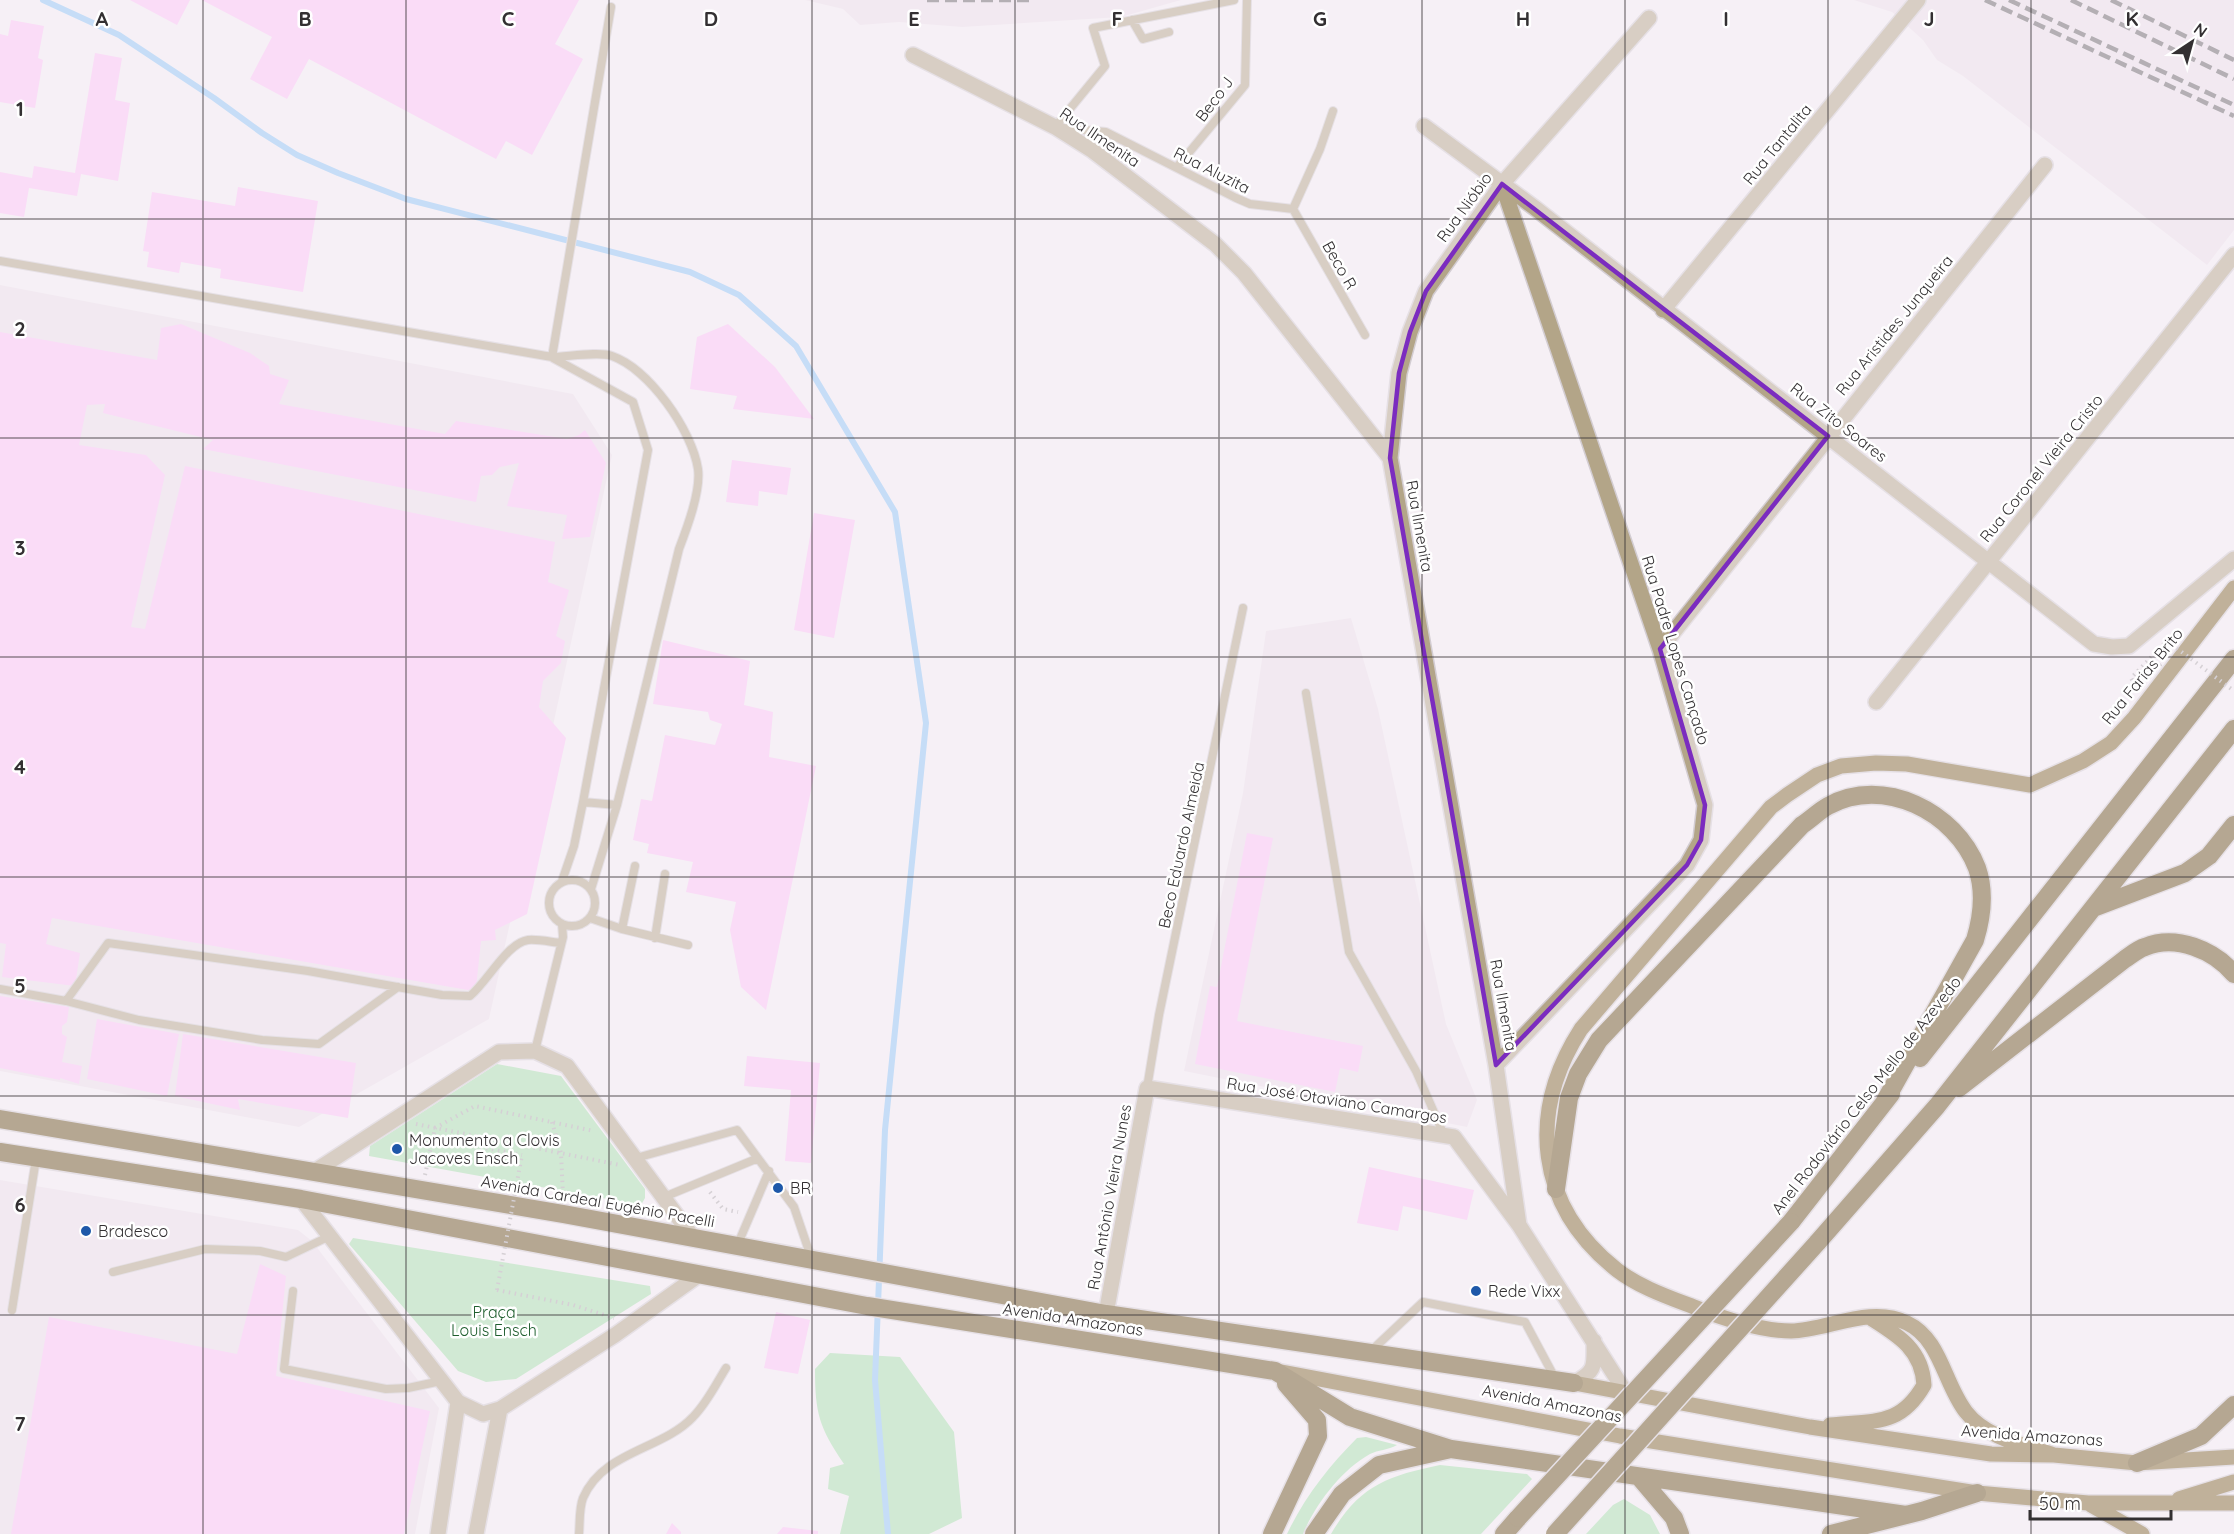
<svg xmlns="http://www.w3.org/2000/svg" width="2234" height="1534" font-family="Quicksand,sans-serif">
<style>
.built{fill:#ede1ec}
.green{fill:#a4e0ac}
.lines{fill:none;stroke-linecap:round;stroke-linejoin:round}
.stream{stroke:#8cc5f9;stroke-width:6}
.building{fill:#fec3f8}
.service-casing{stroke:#d3cdd2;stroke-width:10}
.minor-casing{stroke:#d3cdd2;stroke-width:18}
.tertiary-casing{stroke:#d3cdd2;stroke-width:18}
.primary-casing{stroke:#d3cdd2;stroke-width:18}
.motorway-casing{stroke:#d3cdd2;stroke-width:21}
.path{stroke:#aea9ad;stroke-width:4;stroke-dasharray:1.5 4.5;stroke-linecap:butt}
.service{stroke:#b3a588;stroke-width:8}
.minor{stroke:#b3a588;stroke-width:15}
.tertiary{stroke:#b3a588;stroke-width:15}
.primary{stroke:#7e642c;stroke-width:15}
.motorway{stroke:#664e19;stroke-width:18}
.rail{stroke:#656164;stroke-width:4.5;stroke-dasharray:12 6;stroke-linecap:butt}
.motorway-bridge-casing{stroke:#d3cdd2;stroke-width:21;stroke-linecap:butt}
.path-bridge{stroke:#aea9ad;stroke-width:4;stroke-dasharray:1.5 4.5;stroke-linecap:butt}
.motorway-bridge{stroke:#664e19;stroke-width:18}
.marked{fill:none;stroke:#7b2cbf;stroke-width:4.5;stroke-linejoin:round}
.grid{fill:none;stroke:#333032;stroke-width:1.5;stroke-opacity:0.55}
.poi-dot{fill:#1e58a9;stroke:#fff;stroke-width:2}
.labels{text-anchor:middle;stroke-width:5;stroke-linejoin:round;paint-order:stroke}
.street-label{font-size:16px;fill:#333032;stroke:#fff}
.poi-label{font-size:16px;fill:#333032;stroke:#fff;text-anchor:start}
.park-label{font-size:16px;fill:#1f5e2e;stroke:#fff}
.grid-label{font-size:20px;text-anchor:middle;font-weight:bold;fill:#333032;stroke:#fff;stroke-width:5;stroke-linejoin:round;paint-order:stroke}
</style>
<rect width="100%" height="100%" fill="#f6f0f5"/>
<path class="built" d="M805 0H1181L1121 17 962 27 899 22 860 25 843 9Z
M1854 0H2234V230L2207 265 1963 76 1937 60 1923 40 1892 12Z
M0 285 573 394 612 455 489 1019 299 1127 0 1071Z
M1351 618 1378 709 1446 1024 1477 1100 1467 1127 1184 1071 1243 793 1266 631Z
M0 1180 298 1230 312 1241 439 1408 415 1534H0Z"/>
<path class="green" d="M497 1064 561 1076 645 1189V1198L641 1205 369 1156 370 1146Z
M353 1238 650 1286 651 1294 516 1379 486 1382 458 1371 349 1244Z
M830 1353 900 1357 954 1432 962 1518 929 1534H840L849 1496 828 1489 830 1468 844 1464C819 1427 815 1413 815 1369Z
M1366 1437 1397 1445C1388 1450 1378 1450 1370 1454 1341 1470 1315 1505 1303 1534H1287C1304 1498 1329 1466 1357 1438Z
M1440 1465 1527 1474 1532 1479 1481 1534H1331C1359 1486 1387 1476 1440 1465Z
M1624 1499 1650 1515 1660 1534H1586L1613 1505Z"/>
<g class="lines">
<path class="stream" d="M43 0 119 35 214 98 262 133 297 155 338 173 406 199 690 272 739 295 796 346 895 512 926 723 885 1130 875 1380 888 1534"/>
</g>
<path class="building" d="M130 0H190L177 25Z
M202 0H579L555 44 583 59 532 155 506 141 496 159 309 59 287 99 250 79 272 37Z
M11 20 44 26 38 58 43 60 35 108 0 102V34L8 36Z
M95 53 122 58 115 100 130 103 118 181 81 174 77 196 29 188 24 217 0 213V172L32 178 34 166 75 173Z
M238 187 318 201 303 292 220 278 221 269 181 262 179 273 147 267 149 252 143 251 152 192 235 206Z
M181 324 250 353 269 366 270 374 289 380 279 404 445 434 456 421 567 439 579 435 585 430 606 463 590 537 562 539 567 515 507 506 519 463 500 467 492 475 481 476 476 502 203 449 213 440 103 413 105 404 87 405 79 445 146 455 165 475 131 627 145 629 185 466 555 542 548 582 569 590 556 636 565 641 561 663 543 681 539 707 566 738 527 914 495 930 496 940 481 941 476 988 468 990 52 918 46 944 80 953 75 986 2 977 6 944 0 943V332L157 360 161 328Z
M728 324 775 367 814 419 733 409 737 396 690 389 697 337Z
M732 460 791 468 787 495 759 491 758 506 726 502Z
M814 513 855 520 834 638 794 630Z
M663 640 750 661 744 705 773 712 769 757 816 766 766 1010 741 987 730 930 736 902 686 892 693 862 647 853 649 844 633 840 641 799 652 801 665 735 715 745 722 724 710 720 708 712 653 704Z
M1247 833 1273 838 1237 1021 1363 1046 1358 1072 1340 1068 1335 1092 1195 1064 1210 986 1217 987Z
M0 996 69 1007 67 1022 62 1026V1034L67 1037 62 1062 82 1066 79 1084 60 1078V1080L0 1068Z
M97 1019 179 1034 167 1096 87 1079Z
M183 1034 356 1063 348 1118 238 1099 240 1110 175 1096Z
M747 1056 820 1063 811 1163 785 1161 791 1090 744 1086Z
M1369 1167 1474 1190 1467 1220 1403 1206 1398 1231 1357 1223Z
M260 1264 286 1276 276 1376 430 1411 404 1534H11L49 1317 237 1354Z
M776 1312 810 1320 798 1374 764 1368Z
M672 1523 681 1532V1534H666Z
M783 1527 818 1531V1534H777Z"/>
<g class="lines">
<defs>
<path id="service" d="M1132 20 1143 39 1169 32
M1055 127 1105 66 1093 28 1234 0
M1062 128 1106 132 1236 198 1250 204 1293 209 1320 149 1333 111
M1177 167 1245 85 1247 0
M1293 209 1365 335
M0 261 552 357C566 357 599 351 612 356 649 369 692 430 698 469 701 491 687 528 679 549L617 805 591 889
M552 357 611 7
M553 358 633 402 648 450 583 802 574 846 562 881
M1306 693 1349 952 1416 1071 1444 1135
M583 802 617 805
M549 903a23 23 0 1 1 46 0a23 23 0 1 1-46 0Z
M590 918 622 929 688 945
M622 929 635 866
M655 938 665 874
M0 989 66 1001 108 943 308 971 442 995 470 996C488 981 507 943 528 940 538 939 551 942 561 943
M66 1001 139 1020 262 1040 319 1044 398 987
M535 1051 563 937 562 924
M1147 1088 1159 1015 1243 608
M636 1158 737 1130 794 1207 811 1257
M664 1197 756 1159
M737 1246 769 1171
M113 1272 205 1249 260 1251 286 1257 330 1236
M293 1291 284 1369 386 1389 408 1388 441 1381
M12 1310 36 1159
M1371 1351 1423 1302 1525 1322 1556 1380
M579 1534C580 1523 579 1508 583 1498 603 1451 662 1450 693 1417 707 1403 716 1384 726 1368"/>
<path id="minor" d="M913 55 1055 127 1093 151 1215 244 1244 273 1390 458 1496 1065 1519 1225
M1424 126 1535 208 2094 644 2112 647 2129 646 2234 559
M1663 310 1918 0
M1390 458 1399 373 1410 332 1426 291 1502 184 1649 18
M1660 649 2045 165
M1876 702 2234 255
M1496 1065 1687 865 1701 840 1705 805 1660 649 1502 184
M315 1171 499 1052 535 1051 567 1066 694 1239
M1106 1314 1147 1088 1454 1137 1519 1225 1626 1393
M1574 1383C1597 1371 1594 1365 1594 1341"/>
<path id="tertiary" d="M301 1199 458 1402 483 1414 500 1409 615 1335 699 1275
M438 1534 458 1402
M476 1534 500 1409"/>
<path id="primary" d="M1282 1372 1620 1436 1977 1493 2088 1503H2234
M1574 1383 1810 1427 1991 1454 2054 1455 2137 1463 2234 1457
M1830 1425C1874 1420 1900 1427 1924 1385 1922 1350 1899 1336 1872 1319
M2054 1455C2024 1445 1986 1438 1966 1412 1944 1384 1941 1339 1907 1323 1870 1305 1828 1330 1791 1331 1761 1331 1722 1318 1694 1307 1668 1297 1639 1287 1617 1270 1536 1206 1527 1113 1581 1029L1771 807 1787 795 1817 775 1841 766 1876 763 1907 764 2030 785 2083 761 2111 743 2134 718 2234 588
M2179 1499 2234 1482
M2091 1505 2142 1534"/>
<path id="motorway" d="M2093 908 2185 873 2209 856 2234 825
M1920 1058 2234 659
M1959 1088 2125 959C2131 955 2138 949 2145 947 2176 934 2214 950 2234 974
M0 1119 564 1214 1106 1314 1574 1383
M0 1152 301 1199 867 1306 1275 1371 1350 1417 1451 1449 1906 1515
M1556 1189 1569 1098 1578 1074 1599 1040 1802 825C1811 819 1819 811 1828 806 1883 775 1956 812 1977 868 1985 891 1982 917 1975 940L1885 1101
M1791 1222 1891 1094
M1817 1243 1937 1106 2234 729
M2137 1463 2201 1436 2234 1405
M1640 1478 1674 1518 1680 1534
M1272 1534 1318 1436 1317 1420 1286 1384
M1314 1534 1342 1494 1379 1465 1451 1449
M1504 1534 1518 1518
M1831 1534 1922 1511 1977 1493"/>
</defs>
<use href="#service" class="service-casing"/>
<use href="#minor" class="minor-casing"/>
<use href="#tertiary" class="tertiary-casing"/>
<use href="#primary" class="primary-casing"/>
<use href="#motorway" class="motorway-casing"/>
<path class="path" d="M552 1122 561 1153 563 1196
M416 1124 620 1165
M433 1138 522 1155
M425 1175 435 1128 475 1106 594 1131
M710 1192 723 1209 738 1212
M497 1290 573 1305 614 1318"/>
<use href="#service" class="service"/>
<use href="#minor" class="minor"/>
<use href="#tertiary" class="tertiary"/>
<use href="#primary" class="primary"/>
<use href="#motorway" class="motorway"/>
<path class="rail" d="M927 0H1031
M1985 0 2234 116
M2009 0 2234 105
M2071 0 2234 79
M2111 0 2234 60"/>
<defs>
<path id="motorway-bridge" d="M1518 1518 1791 1222
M1555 1534 1817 1243"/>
</defs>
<use href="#motorway-bridge" class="motorway-bridge-casing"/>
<path class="path-bridge" d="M2161 664 2136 687 2131 678 2167 641 2234 691
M497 1290 522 1155"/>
<use href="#motorway-bridge" class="motorway-bridge"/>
</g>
<path d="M0 0H2234V1534H0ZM1502 184 1828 436 1660 649 1705 805 1701 840 1687 865 1496 1065 1390 458 1399 373 1410 332 1426 291Z" fill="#f6f0f5" fill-opacity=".55" fill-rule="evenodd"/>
<path class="marked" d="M1502 184 1828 436 1660 649 1705 805 1701 840 1687 865 1496 1065 1390 458 1399 373 1410 332 1426 291Z"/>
<path class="grid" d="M203 0V1534M406 0V1534M609 0V1534M812 0V1534M1015 0V1534M1219 0V1534M1422 0V1534M1625 0V1534M1828 0V1534M2031 0V1534M0 219H2234M0 438H2234M0 657H2234M0 877H2234M0 1096H2234M0 1315H2234"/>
<g class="poi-dot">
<circle cx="397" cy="1149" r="6"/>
<circle cx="778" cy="1188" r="6"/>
<circle cx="86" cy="1231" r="6"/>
<circle cx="1476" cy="1291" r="6"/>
</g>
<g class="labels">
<g class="street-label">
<text transform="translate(1214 99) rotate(-53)" y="6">Beco J</text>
<text transform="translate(1100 137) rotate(34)" y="6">Rua Ilmenita</text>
<text transform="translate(1777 144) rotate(-51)" y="6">Rua Tantalita</text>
<text transform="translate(1212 170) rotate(27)" y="6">Rua Aluzita</text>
<text transform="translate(1464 207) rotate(-54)" y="6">Rua Nióbio</text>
<text transform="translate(1340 265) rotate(60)" y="6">Beco R</text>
<text transform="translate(1894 325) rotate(-51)" y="6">Rua Aristides Junqueira</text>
<text transform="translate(1839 422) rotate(38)" y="6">Rua Zito Soares</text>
<text transform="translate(2041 468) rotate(-51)" y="6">Rua Coronel Vieira Cristo</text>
<text transform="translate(1420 526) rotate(80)" y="6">Rua Ilmenita</text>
<text transform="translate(1676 650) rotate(73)" y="6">Rua Padre Lopes Cançado</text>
<text transform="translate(2142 676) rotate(-51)" y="6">Rua Farias Brito</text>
<text transform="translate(1181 845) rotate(-78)" y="6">Beco Eduardo Almeida</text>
<text transform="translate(1504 1005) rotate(80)" y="6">Rua Ilmenita</text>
<text transform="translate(1866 1095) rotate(-52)" y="6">Anel Rodoviário Celso Mello de Azevedo</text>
<text transform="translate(1337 1100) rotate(9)" y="6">Rua José Otaviano Camargos</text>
<text transform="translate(1109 1197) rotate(-80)" y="6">Rua Antônio Vieira Nunes</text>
<text transform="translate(598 1201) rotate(10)" y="6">Avenida Cardeal Eugênio Pacelli</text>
<text transform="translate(1073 1319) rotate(9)" y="6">Avenida Amazonas</text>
<text transform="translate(1552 1403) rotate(11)" y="6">Avenida Amazonas</text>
<text transform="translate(2032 1435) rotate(4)" y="6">Avenida Amazonas</text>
</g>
<g class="poi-label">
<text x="409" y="1146">Monumento a Clovis<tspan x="409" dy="18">Jacoves Ensch</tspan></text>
<text x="790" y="1194">BR</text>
<text x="98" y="1237">Bradesco</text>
<text x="1488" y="1297">Rede Vixx</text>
</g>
<g class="park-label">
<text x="494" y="1318">Praça<tspan x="494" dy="18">Louis Ensch</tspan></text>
</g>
</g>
<g class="grid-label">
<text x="102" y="26">A</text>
<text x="305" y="26">B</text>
<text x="508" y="26">C</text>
<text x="711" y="26">D</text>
<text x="914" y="26">E</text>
<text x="1117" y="26">F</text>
<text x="1320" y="26">G</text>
<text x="1523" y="26">H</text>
<text x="1726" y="26">I</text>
<text x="1929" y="26">J</text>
<text x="2132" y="26">K</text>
<text x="20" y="116">1</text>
<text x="20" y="336">2</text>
<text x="20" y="555">3</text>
<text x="20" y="774">4</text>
<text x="20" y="993">5</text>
<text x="20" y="1212">6</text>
<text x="20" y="1431">7</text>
</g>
<g transform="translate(2192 42) rotate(36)" stroke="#ffffff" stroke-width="4.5" paint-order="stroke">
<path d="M0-4.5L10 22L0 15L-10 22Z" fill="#333032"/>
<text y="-9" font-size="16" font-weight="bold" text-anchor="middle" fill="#333032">N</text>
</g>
<path d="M2030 1510v9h141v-9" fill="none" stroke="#333032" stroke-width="3"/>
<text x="2039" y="1510" font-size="18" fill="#333032" stroke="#ffffff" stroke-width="4.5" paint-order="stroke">50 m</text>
</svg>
